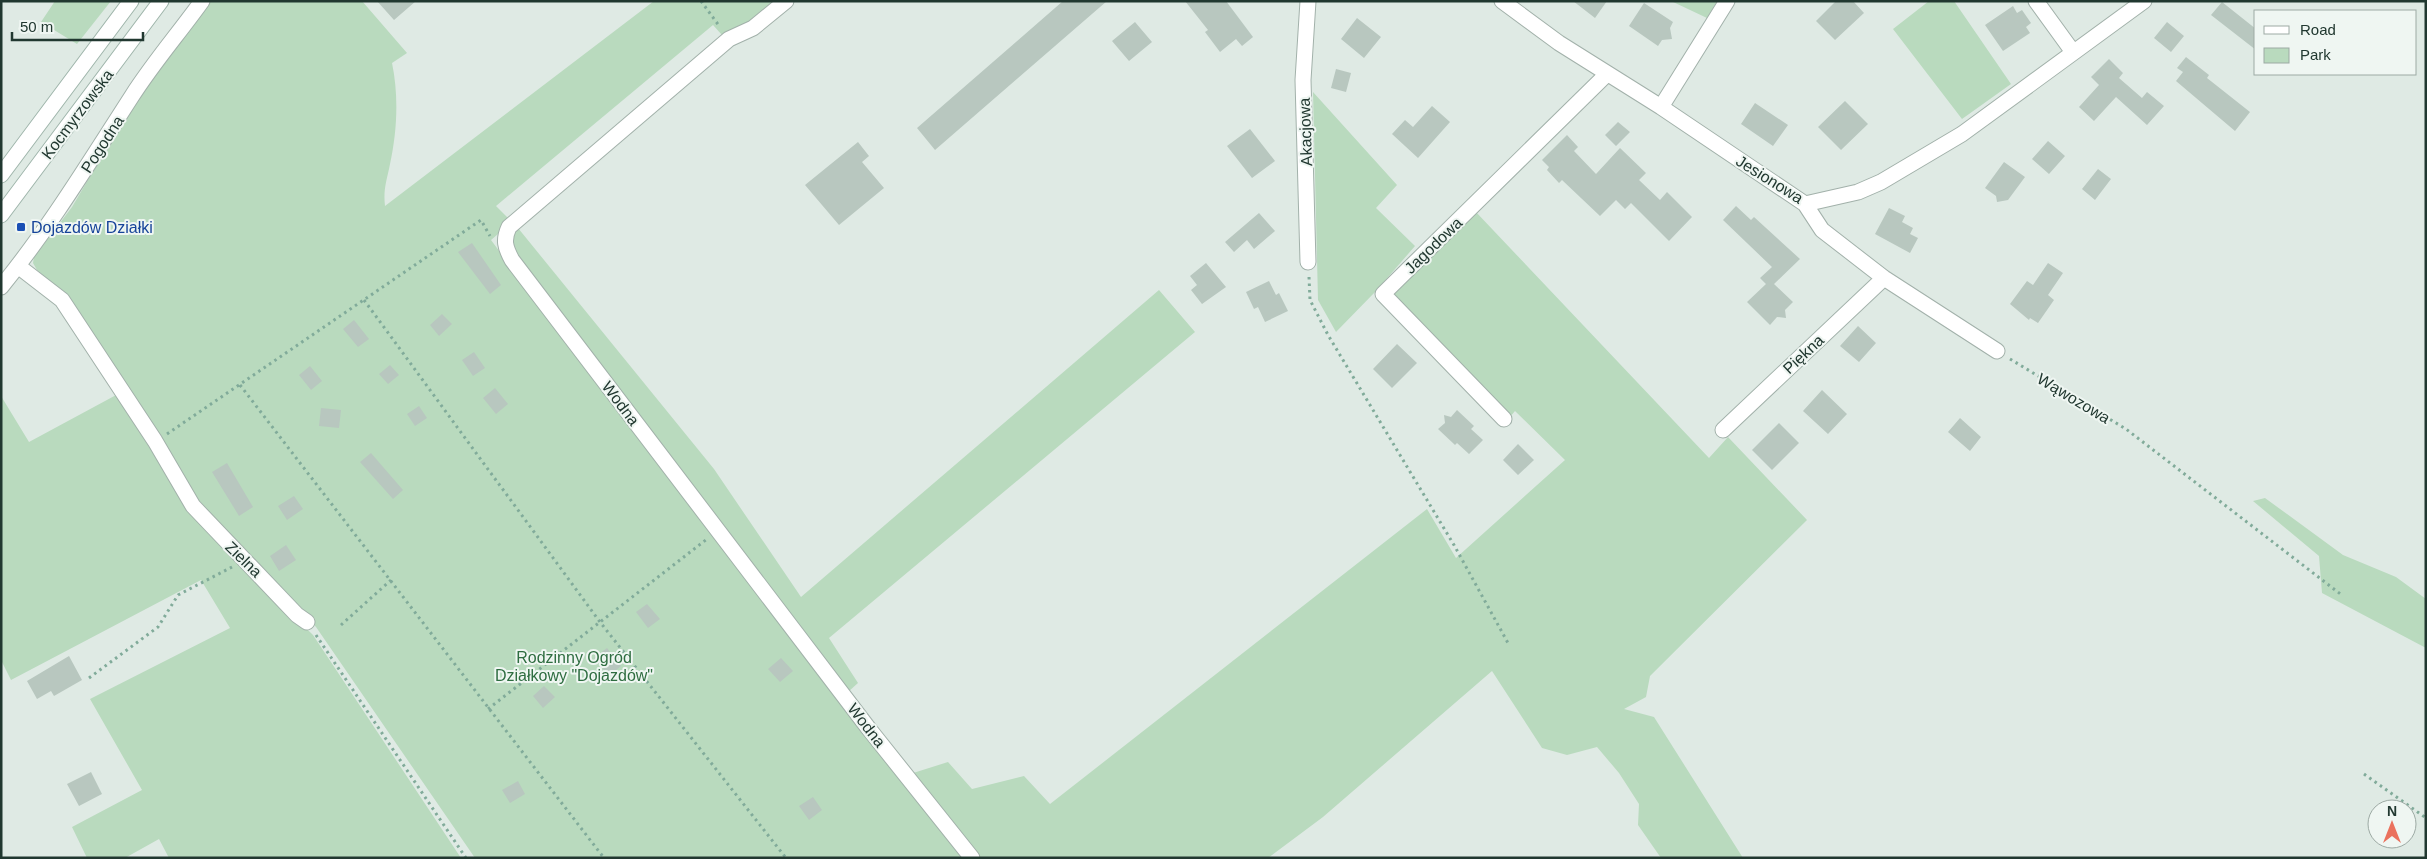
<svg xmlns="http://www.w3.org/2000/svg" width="2427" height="859" font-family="Arial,sans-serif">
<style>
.green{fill:#b9dabe}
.building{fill:#b8c7bf}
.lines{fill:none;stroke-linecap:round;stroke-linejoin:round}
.minor-casing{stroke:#a2b1aa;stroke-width:17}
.secondary-casing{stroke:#9fb5ab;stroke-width:17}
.path{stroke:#81ab9a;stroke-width:3;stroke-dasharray:2.5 4;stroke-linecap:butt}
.minor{stroke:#fff;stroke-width:15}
.secondary{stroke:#fff;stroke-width:15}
.transit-dot{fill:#1a4fb4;stroke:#eff6f2;stroke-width:2}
.labels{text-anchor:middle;stroke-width:4;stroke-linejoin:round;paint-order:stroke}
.street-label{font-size:16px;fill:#213830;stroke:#eff6f2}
.transit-label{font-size:16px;fill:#164399;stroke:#eff6f2;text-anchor:start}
.park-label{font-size:16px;fill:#2e6d40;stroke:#eff6f2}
</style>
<rect width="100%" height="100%" fill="#dfeae4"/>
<path class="green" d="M55 1H111L77 44 41 22Z
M207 1H362L407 53 392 63C399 96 397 132 390 164 387 180 383 189 385 206L654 1H781L730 44 713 25 496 206 512 222 491 240 594 378 968 858H475L316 627 199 502 69 299 37 270 33 263 34 257 72 207 135 100Z
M1671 1H1717L1707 18Z
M1929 1H1954L2011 84 1962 119 1893 29Z
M1313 92 1397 185 1376 208 1415 246 1376 291 1336 332 1318 300Z
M1475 211 1709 458 1728 437 1807 520 1650 676 1646 697 1624 709 1654 717 1743 858H1661L1638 825 1639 804 1619 773 1597 747 1567 755 1542 748 1492 671 1323 817 1268 858H975L910 774 948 762 972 789 1024 776 1050 804 1427 509 1456 558 1565 460 1515 411 1509 418 1392 292Z
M518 228 714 469 801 597 1159 290 1195 332 829 638 858 683 848 692 512 250V236Z
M118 394 236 560 313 635 461 858H169L159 839 125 858H87L72 827 142 790 90 699 230 628 201 580 11 680 1 660V396L29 442Z
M2265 498 2343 555 2396 577 2426 599V648L2322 593 2319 556 2253 501Z"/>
<path class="building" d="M377 1H416L394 20Z
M1063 1H1107L935 150 917 128Z
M1185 1H1226L1253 37 1242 46 1236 39 1220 52 1205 32 1208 30Z
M1573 1H1607L1595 18Z
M1836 1H1853L1864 13 1835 40 1816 21Z
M2222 2 2256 29V50L2211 15Z
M1644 3 1673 22 1670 28 1672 39 1662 40 1658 46 1629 26Z
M2013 6 2017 13 2022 10 2031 23 2026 27 2030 33 2003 51 1985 25Z
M1357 18 1381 37 1364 58 1341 39Z
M1135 22 1152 42 1129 61 1112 41Z
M2167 22 2184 36 2171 52 2154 38Z
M2186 57 2209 75 2207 78 2250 112 2235 131 2176 81 2183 72 2177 68Z
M2109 59 2123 73 2119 78 2142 98 2147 92 2164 106 2147 125 2116 97 2094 121 2079 107 2099 85 2091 77Z
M1336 69 1351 73 1346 92 1331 88Z
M1845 101 1868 124 1841 150 1818 127Z
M1755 103 1788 125 1773 146 1741 124Z
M1432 106 1450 122 1418 158 1392 134 1405 120 1413 127Z
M1618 122 1630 132 1616 146 1605 135Z
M1250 129 1275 161 1252 178 1227 146Z
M1567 135 1578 147 1574 151 1596 174 1620 148 1646 173 1639 180 1660 200 1667 192 1692 217 1669 241 1631 203 1625 209 1616 200 1600 216 1562 180 1559 183 1547 170 1549 167 1542 160Z
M2048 141 2065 156 2049 174 2032 159Z
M858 142 869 156 862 162 884 188 839 225 805 185Z
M2004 162 2025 177 2008 200 1997 202 1996 196 1985 188Z
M2098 169 2111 179 2095 200 2082 189Z
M1736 206 1751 220 1754 217 1800 259 1774 284 1793 302 1785 310 1786 318 1777 317 1770 325 1747 302 1766 284 1760 278 1772 267 1723 220Z
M1889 208 1905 216 1902 222 1913 228 1910 234 1918 238 1910 253 1875 234Z
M1259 213 1275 231 1254 249 1247 240 1234 252 1225 242Z
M472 243 501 285 490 294 458 252Z
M1206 263 1226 287 1202 304 1191 290 1197 285 1190 276Z
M2048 263 2063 273 2048 295 2054 300 2038 323 2030 318 2029 320 2010 304 2027 281 2033 285Z
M1269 281 1276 295 1279 293 1288 311 1265 322 1258 307 1254 309 1246 292Z
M442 314 452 324 439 336 430 325Z
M354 320 369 339 358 347 343 329Z
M1858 326 1876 343 1859 362 1840 346Z
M1397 344 1417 363 1392 388 1373 369Z
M474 352 485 368 473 376 462 360Z
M390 365 399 375 388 384 379 374Z
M310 366 322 381 311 390 299 375Z
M495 388 508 404 496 414 483 398Z
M1822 390 1847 414 1828 434 1803 411Z
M419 406 427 418 415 426 407 414Z
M321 408 341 410 339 428 319 426Z
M1457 410 1474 426 1471 429 1483 440 1469 454 1457 443 1455 445 1438 429 1445 423 1444 415 1451 417Z
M1960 418 1981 437 1970 451 1948 432Z
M1779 423 1799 443 1772 470 1752 450Z
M1518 444 1534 460 1518 475 1503 460Z
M371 453 403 490 393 499 360 462Z
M227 463 253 507 239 516 212 472Z
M294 496 303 509 287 520 278 506Z
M286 545 296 560 279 571 270 556Z
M647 604 660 619 648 628 636 612Z
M607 648 621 666 609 676 594 658Z
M69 656 82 680 54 696 51 691 37 699 27 681Z
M781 658 793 671 780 682 768 669Z
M544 686 555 697 543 708 533 696Z
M91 772 102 794 79 806 67 784Z
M518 781 525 794 510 803 502 790Z
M813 797 822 810 809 820 799 806Z"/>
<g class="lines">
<defs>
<path id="minor" d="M786 1 753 28 729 39 509 227C503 240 505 247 512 260L869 729 972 858
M1308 1 1303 80 1308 262
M1502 1 1559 43 1661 107 1805 204 1858 192 1881 182 1962 134 2144 1
M2036 1 2073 52
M1661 107 1727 1
M1805 204 1822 230 1884 278 1997 351
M18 266 62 300 155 441 193 506 297 615 307 622
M1 287C50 227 90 161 132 96 153 63 179 33 202 1
M1504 419 1383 294 1607 74
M1723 430 1884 278"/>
<path id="secondary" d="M1 175 131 1
M1 215 161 1"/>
</defs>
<use href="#minor" class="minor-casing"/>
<use href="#secondary" class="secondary-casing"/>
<path class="path" d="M701 1 720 27
M1309 277 1310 300 1328 335 1454 545 1508 643
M364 300 600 622 786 858
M2010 359 2126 429 2343 596
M240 385 604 858
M167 434 481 220 490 236
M341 625 391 580
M316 635 466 858
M89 678 158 627 178 595 232 567
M488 709 707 539
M2364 774 2426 818"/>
<use href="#minor" class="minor"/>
<use href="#secondary" class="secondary"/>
</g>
<rect class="transit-dot" x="16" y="222" width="10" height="10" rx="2.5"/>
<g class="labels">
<g class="street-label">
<text transform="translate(77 114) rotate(-53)" y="6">Kocmyrzowska</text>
<text transform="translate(1305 132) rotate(-92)" y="6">Akacjowa</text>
<text transform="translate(102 144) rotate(-57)" y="6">Pogodna</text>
<text transform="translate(1770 179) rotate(32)" y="6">Jesionowa</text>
<text transform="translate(1433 245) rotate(-44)" y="6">Jagodowa</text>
<text transform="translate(1803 354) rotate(-43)" y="6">Piękna</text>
<text transform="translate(2074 398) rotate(31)" y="6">Wąwozowa</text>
<text transform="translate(621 403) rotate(53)" y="6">Wodna</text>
<text transform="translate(244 559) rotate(44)" y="6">Zielna</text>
<text transform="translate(867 725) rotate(52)" y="6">Wodna</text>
</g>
<g class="transit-label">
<text x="31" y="233">Dojazdów Działki</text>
</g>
<g class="park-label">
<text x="574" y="663">Rodzinny Ogród<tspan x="574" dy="18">Działkowy "Dojazdów"</tspan></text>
</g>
</g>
<rect width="2427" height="859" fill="none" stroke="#213830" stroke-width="5"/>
<rect x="2254" y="10" width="162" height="65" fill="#eff6f2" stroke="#9daaa4"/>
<rect x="2264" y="26" width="25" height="8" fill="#ffffff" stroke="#9daaa4"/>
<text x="2300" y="35" font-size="15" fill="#213830">Road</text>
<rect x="2264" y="48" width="25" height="15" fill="#b9dabe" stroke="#9daaa4"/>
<text x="2300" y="60" font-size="15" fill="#213830">Park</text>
<g transform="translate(2392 824)"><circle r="24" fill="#eff6f2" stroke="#9daaa4"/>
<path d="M0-4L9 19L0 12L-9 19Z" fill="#ea715d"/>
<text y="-8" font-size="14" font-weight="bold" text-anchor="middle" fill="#213830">N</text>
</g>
<path d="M12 32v8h131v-8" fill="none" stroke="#213830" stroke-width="2.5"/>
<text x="20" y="32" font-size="15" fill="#213830" stroke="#eff6f2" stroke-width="4" paint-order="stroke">50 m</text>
</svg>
